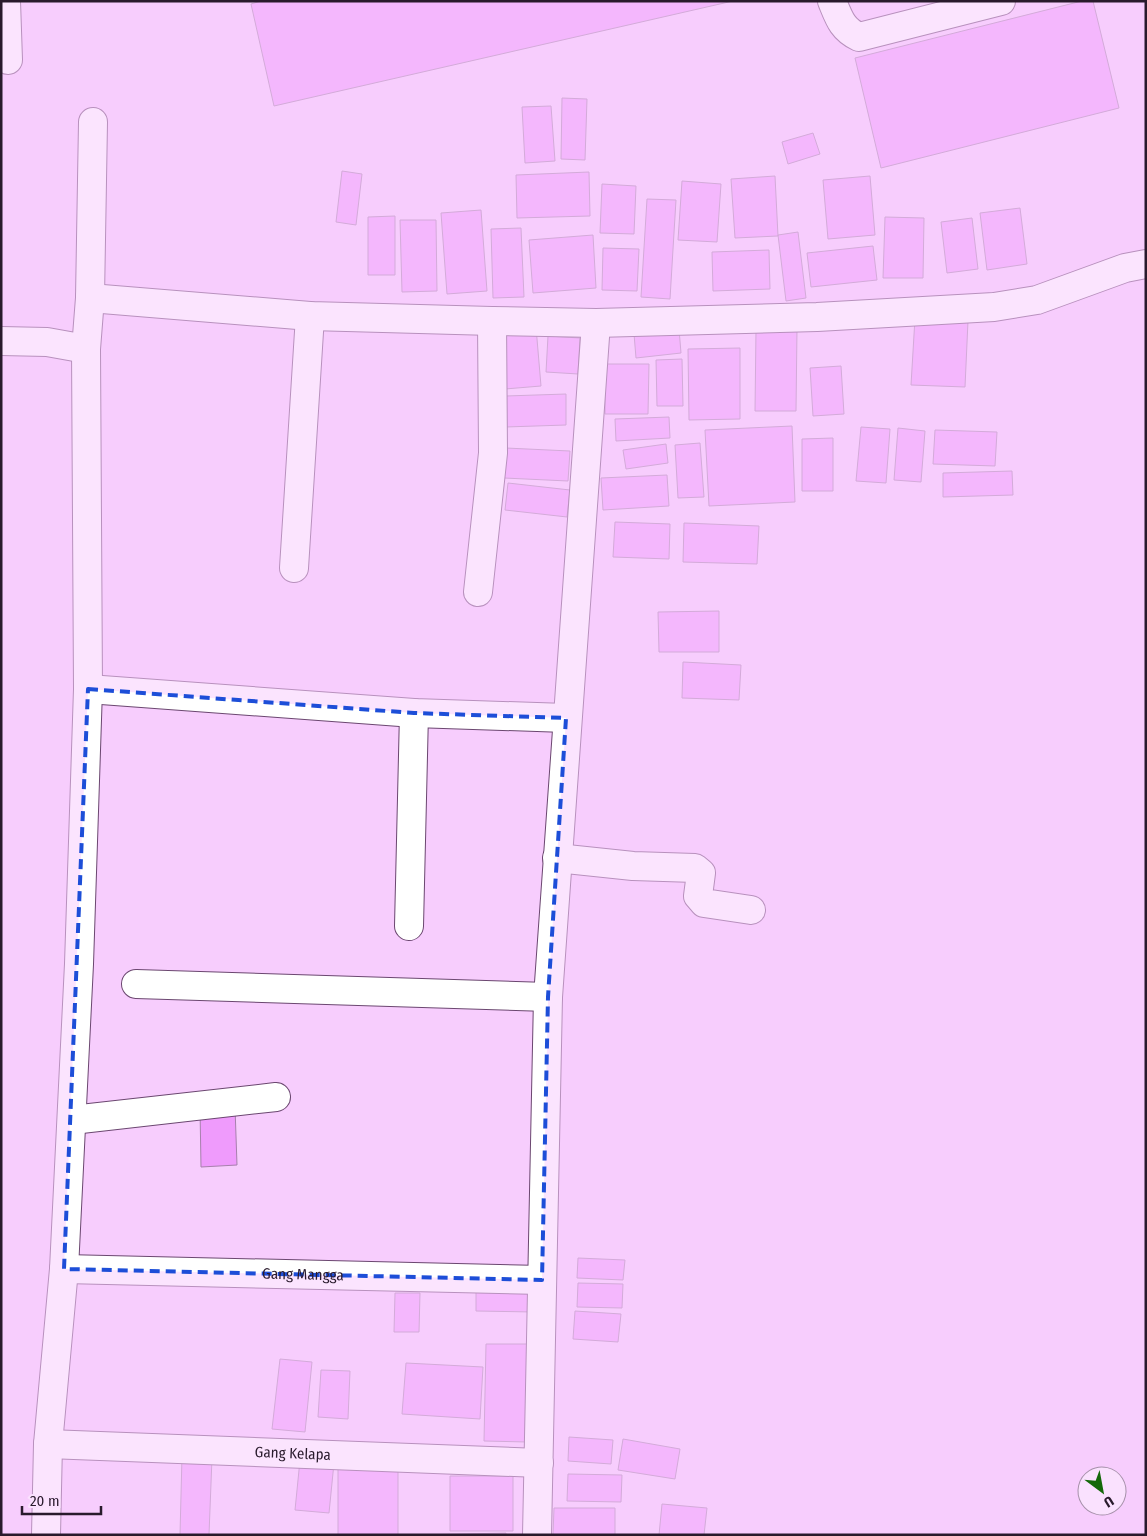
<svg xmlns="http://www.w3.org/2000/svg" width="1147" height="1536" font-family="'Fira Sans Condensed',sans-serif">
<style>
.building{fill:#ef9bfc;stroke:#a780ad}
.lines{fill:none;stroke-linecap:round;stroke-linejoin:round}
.minor-casing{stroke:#6b4770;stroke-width:30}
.minor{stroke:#fff;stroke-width:28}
.marked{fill:none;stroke:#1d4ed8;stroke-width:4;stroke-dasharray:10 6;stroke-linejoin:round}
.labels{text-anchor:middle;stroke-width:4;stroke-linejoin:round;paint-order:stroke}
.street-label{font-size:15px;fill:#291a2c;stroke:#fae1fe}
</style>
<rect width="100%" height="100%" fill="#f7cdfd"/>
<path class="building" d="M261 1H733L274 106 251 4Z
M1082 1H1093L1119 108 881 168 855 58Z
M562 98 587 99 585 160 561 159Z
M551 106 555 161 525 163 522 107Z
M813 133 820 154 788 164 782 142Z
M342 171 362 174 356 225 336 222Z
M589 172 590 216 517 218 516 175Z
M775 176 778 236 735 238 731 179Z
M870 176 875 235 828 239 823 180Z
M682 181 721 184 717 242 678 240Z
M602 184 636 186 634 234 600 233Z
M647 199 676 200 670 299 641 297Z
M1020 208 1027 264 987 270 980 213Z
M481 210 487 291 447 294 441 213Z
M395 216V275H368V217Z
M885 217 924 218 923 278H883Z
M972 218 978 269 947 273 941 222Z
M400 220H436L437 291 402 292Z
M521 228 524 297 493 298 491 229Z
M798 232 806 298 786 301 778 235Z
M593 235 596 288 533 293 529 240Z
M873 246 877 280 811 287 807 253Z
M603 248 639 249 637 291 602 290Z
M769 250 770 289 713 291 712 252Z
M915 318 968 321 965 387 911 385Z
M536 327 541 386 505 389 501 330Z
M679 329 681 353 636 358 634 334Z
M756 329H797L796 411H755Z
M548 336 580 338 578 374 546 372Z
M740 348V419L689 420 688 349Z
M682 359 683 406H657L656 360Z
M605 364H649L648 414H605Z
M841 366 844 414 813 416 810 368Z
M566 394V425L506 427V396Z
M669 417 670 438 616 441 615 419Z
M792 426 795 502 709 506 705 430Z
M861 427 890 429 886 483 856 481Z
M898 428 925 431 921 482 894 480Z
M935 430 997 432 995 466 933 464Z
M833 438V491H802V439Z
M700 443 704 497 678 498 675 445Z
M666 444 668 463 626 469 623 450Z
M506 448 570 451 568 481 504 478Z
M1012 471 1013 495 943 497V473Z
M667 475 669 506 603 510 601 478Z
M508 483 570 490 567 517 505 510Z
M615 522 670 524 669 559 613 557Z
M684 523 759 526 757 564 683 562Z
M719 611V652H659L658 612Z
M683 662 741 665 739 700 682 698Z
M235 1107 237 1165 201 1167 200 1108Z
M578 1258 625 1260 623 1280 577 1278Z
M476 1283 534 1284 533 1312 476 1311Z
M578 1283 623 1284 622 1308 577 1307Z
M395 1293H420L419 1332H394Z
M575 1311 621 1314 618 1342 573 1339Z
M486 1344H529L527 1442 484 1441Z
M280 1359 312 1362 305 1432 272 1429Z
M406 1363 483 1367 480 1419 402 1414Z
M321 1370 350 1371 348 1419 318 1417Z
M569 1437 613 1440 611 1464 568 1461Z
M623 1439 680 1449 675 1479 618 1470Z
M182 1456 212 1458 209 1535H180Z
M300 1460 334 1463 329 1513 295 1510Z
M398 1466V1535H338V1467Z
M568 1474 622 1475 621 1502 567 1501Z
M450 1476H513V1531H450Z
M662 1504 707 1508 704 1535H659Z
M554 1508H615V1535H553Z
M506 1533V1535H421Z"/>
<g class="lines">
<defs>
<g id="minor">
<path d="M6 1 8 60"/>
<path d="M832 1C839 18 842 29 859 37L1001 1"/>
<path d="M90 298 310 316 492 321 596 323 817 317 994 307 1037 300 1125 268 1146 264"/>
<path d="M1 341 47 342 86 349"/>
<path d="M294 568 310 316"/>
<path d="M478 592 493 453 492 321"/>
<path d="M88 689 414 713 566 718"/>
<path d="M557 858 633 866 695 868 701 873 698 896 704 903 751 910"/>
<path d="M409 926 414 713"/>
<path d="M136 984 548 997"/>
<path d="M72 1120 276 1097"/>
<path id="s1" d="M64 1269 542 1280"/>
<path id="s2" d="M48 1444 539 1463"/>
<path d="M46 1535 48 1444 64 1269 79 964 88 689 86 349 90 298 93 122"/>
<path d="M537 1535 548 997 596 323"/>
</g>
</defs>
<use href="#minor" class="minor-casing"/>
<use href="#minor" class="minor"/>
</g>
<path d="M0 0H1147V1536H0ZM88 689 414 713 566 718 548 997 542 1280 64 1269Z" fill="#f7cdfd" fill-opacity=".55" fill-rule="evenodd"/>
<path class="marked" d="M88 689 414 713 566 718 548 997 542 1280 64 1269Z"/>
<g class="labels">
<g class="street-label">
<text dy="5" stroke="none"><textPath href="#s1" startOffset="239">Gang Mangga</textPath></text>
<text dy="5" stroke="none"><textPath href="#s2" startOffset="245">Gang Kelapa</textPath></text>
</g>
</g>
<rect width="1147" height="1536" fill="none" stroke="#291a2c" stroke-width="5"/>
<g transform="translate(1102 1491) rotate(148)"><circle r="24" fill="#fae1fe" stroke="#a691aa"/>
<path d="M0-4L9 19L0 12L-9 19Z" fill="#14680a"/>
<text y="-8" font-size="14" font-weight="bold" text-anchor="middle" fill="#291a2c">U</text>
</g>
<path d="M22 1506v8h79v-8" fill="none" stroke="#291a2c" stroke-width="2.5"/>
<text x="30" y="1506" font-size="15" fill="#291a2c" stroke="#fae1fe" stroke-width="4" paint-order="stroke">20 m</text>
</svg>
